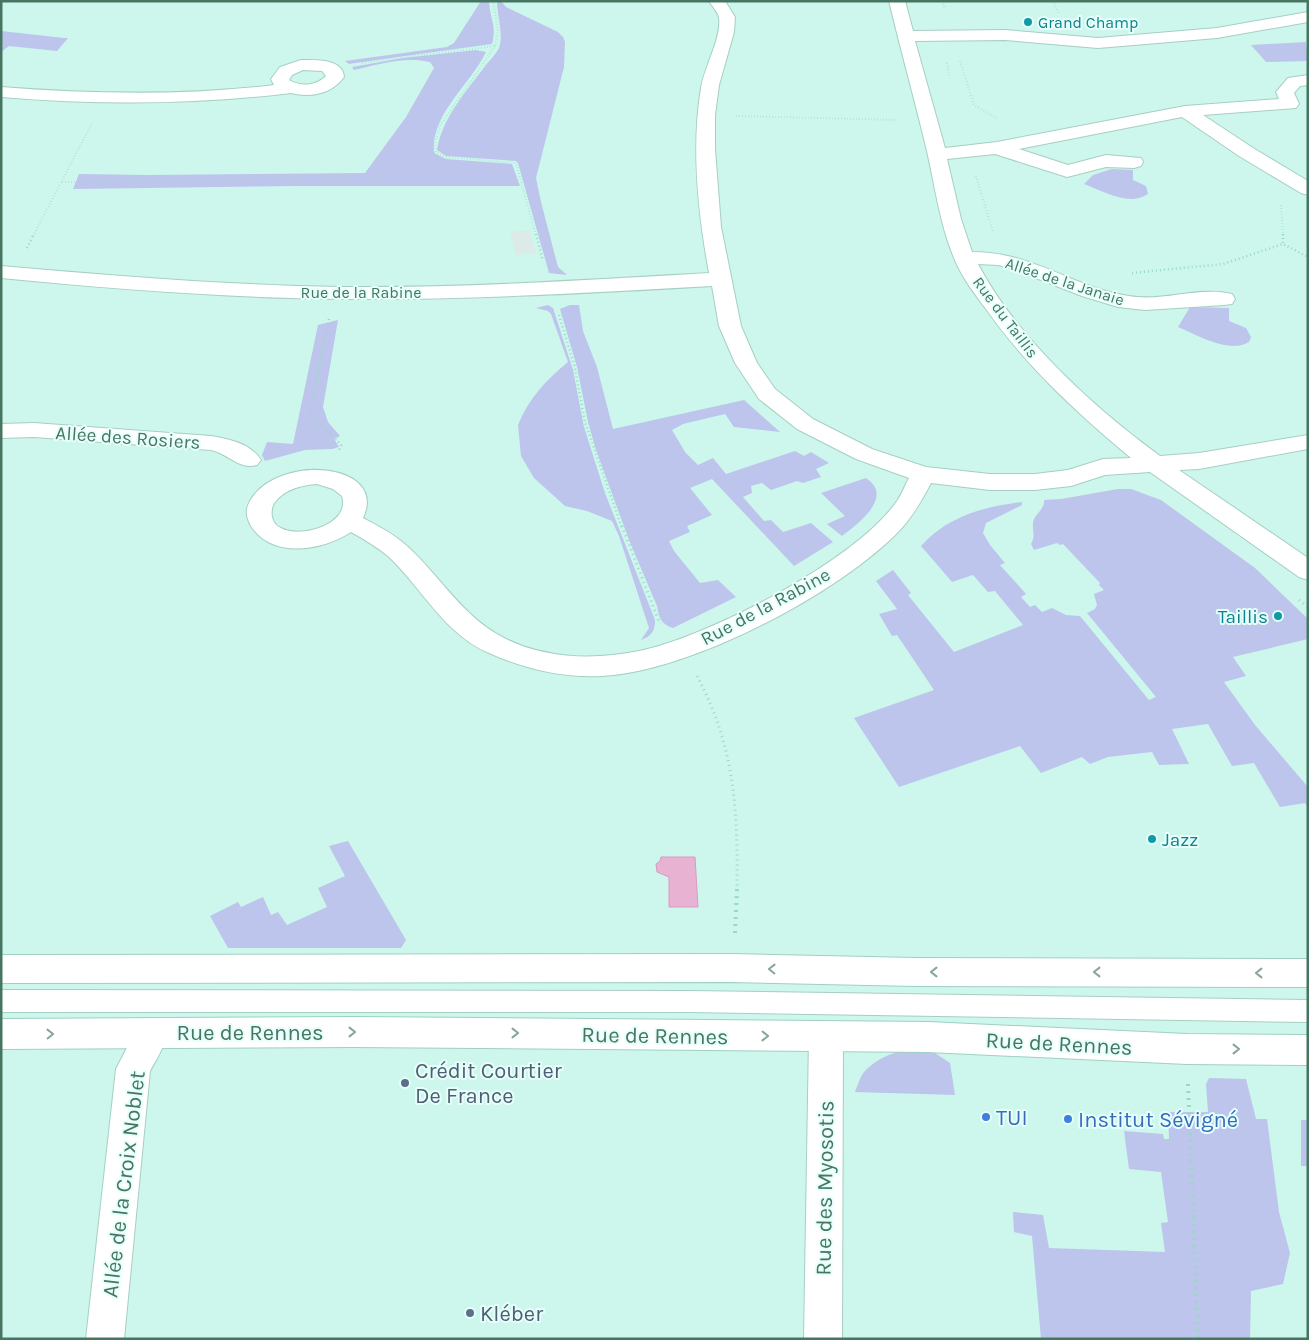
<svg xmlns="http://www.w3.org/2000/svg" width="1309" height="1340" font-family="Karla,sans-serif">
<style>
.residential{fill:#cdf6ed}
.industrial{fill:#dcebe7}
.green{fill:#bdc5ec}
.water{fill:#e8b3d3;stroke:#da99c0}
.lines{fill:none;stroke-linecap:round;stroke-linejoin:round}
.lane-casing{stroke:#a6cfc2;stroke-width:2}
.street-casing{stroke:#a6cfc2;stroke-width:2}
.secondary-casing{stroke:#a0d0c1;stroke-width:2}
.path-far3{stroke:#99d9c2;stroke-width:2;stroke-dasharray:0.5 2.5;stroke-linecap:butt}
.path-far2{stroke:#99d9c2;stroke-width:2.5;stroke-dasharray:1 3;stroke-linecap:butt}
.path-far1{stroke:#99d9c2;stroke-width:3;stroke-dasharray:1 4;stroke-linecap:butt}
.path{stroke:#99d9c2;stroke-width:4;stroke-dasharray:2 5;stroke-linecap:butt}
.lane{fill:#fff;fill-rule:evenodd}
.street{fill:#fff;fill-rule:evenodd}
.secondary{fill:#fff;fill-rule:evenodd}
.oneway{stroke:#87a699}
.culture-dot{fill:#0f9aa8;stroke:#e7fffb;stroke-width:2}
.service-dot{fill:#5c6f8a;stroke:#e7fffb;stroke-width:2}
.shop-dot{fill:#3f7fe0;stroke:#e7fffb;stroke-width:2}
.labels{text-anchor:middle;stroke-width:4;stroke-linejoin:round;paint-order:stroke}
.far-culture-label{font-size:16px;fill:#0d838f;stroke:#e7fffb;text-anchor:start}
.far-street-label{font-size:16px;fill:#467662;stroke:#e7fffb}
.street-label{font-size:19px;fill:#467662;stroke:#e7fffb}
.culture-label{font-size:19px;fill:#0d838f;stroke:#e7fffb;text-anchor:end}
.near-street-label{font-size:22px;fill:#467662;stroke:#e7fffb}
.near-service-label{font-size:22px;fill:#4e5e75;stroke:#e7fffb;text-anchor:start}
.near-shop-label{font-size:22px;fill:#366cbe;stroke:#e7fffb;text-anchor:start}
</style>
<rect width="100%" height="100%" fill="#dffef9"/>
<path class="residential" d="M1 1H1308V1339H1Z"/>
<path class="industrial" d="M529 230 536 253 516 255 510 232Z"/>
<path class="green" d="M481 1H489C490 20 497 25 492 44L355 63 349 64 345 61 447 47 454 43Z
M497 1H501L506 7 558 32 563 37 565 42 564 67 536 178 541 202 558 267 567 275 549 273 518 163 516 161 446 156 437 150C442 118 466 92 485 66 489 61 496 54 499 48 504 34 497 16 497 1Z
M1 31 64 38H68L57 51 9 46 1 52Z
M1306 42 1308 61 1266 62 1251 45Z
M476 50 486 52C470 85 430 115 434 153L446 159 512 164 520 186H296L73 189 79 174 146 175 365 173 406 117 434 68 430 62C406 56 378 64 354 70L352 67 403 58Z
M1112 169 1133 170V180L1146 186 1148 194C1129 207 1103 191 1084 184L1093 175Z
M548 305 553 308 573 370 584 427 605 493 655 620C655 632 651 636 641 640L649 628 619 536 612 521 587 511 565 506 534 478 521 456 518 425C529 398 546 380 568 362L551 314 548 311 536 308Z
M570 305H579L583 331 597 367 613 429 744 400 780 432 734 427 725 414 683 424 672 430 685 452 698 465 713 458 726 474 795 451 804 456 811 452 829 463 816 469 821 477 803 483 797 481 771 490 762 483 751 486 752 493 743 497 764 521 771 520 783 532 811 523 833 542 794 566 712 479 690 488 712 515 687 526 690 532 669 541 674 551 700 583 718 580 736 597 673 628C661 624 659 618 657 606L629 540 596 450 588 422 577 367 560 309Z
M1190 307 1229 308V321L1246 328 1251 337 1249 342C1229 354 1197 335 1178 327Z
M338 320 323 407 328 422 340 436 334 439 339 447 332 449 305 450 265 461 262 455 267 442 293 444 318 325Z
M866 478C870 481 875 485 876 490 881 507 854 527 842 536L827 524 845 516 821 493Z
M1118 489H1131L1161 500 1255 568 1308 619V639L1233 657 1246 676 1224 682 1255 725 1308 787V808L1305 803 1280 807 1254 763 1232 766 1208 724 1172 729 1189 764 1159 765 1152 752 1108 757 1090 764 1082 757 1041 773 1020 746 899 787 854 718 934 690 897 635 892 636 879 614 897 609 876 581 893 570 911 593 908 595 954 652 1023 625 995 591 988 592 973 575 952 582 921 546C948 516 983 507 1022 502V505L986 523 983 533 990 545 1005 563 1000 565 1026 594 1021 597 1030 607 1035 605 1042 612 1052 608 1066 615 1080 616 1149 700 1156 697 1087 613 1095 609 1097 605 1094 594 1104 590 1099 585 1100 583 1063 544 1060 545 1057 543 1034 550 1031 544C1036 535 1032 531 1033 523 1034 514 1045 510 1044 500L1061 499Z
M348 841 406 940 401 948H228L210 916 238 902 241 907 263 897 271 915 278 912 287 925 327 907 318 888 345 876 329 846Z
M926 1047 950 1063 955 1095 855 1092C858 1085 860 1076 865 1071 881 1054 904 1049 926 1047Z
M1209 1078 1246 1079 1256 1119H1267L1279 1212 1290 1253 1283 1284 1251 1291 1250 1339H1041L1032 1236 1014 1232 1013 1212 1043 1215 1049 1248 1165 1252 1161 1223 1168 1222 1161 1172 1129 1169 1124 1131 1163 1134 1164 1139H1169L1168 1112H1208L1206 1084Z
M1301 1120H1308V1166H1301Z"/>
<path class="water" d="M661 857H695L698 907H669V877L657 872 656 864 660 861Z"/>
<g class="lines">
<defs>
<path id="lane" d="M1 990 690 991 1308 1000V1022L690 1012H1Z"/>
<path id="street" d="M709 1H725L735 17 734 32 719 85 715 115V149L721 227 741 326 757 363 775 389 813 419 872 449 926 467 990 474H1035L1068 470 1103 459 1131 458C1077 413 1026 366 986 309 974 293 961 276 954 258 940 224 935 187 927 151 915 101 901 51 889 1H905L913 31 1005 30 1098 38 1217 28 1308 12V22L1217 38 1098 48 1005 40 915 41 945 148 997 142 1185 106 1279 99 1276 92 1288 78 1308 75V85L1300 86 1294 93 1299 104 1296 108 1203 115 1253 148 1308 181V195L1301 193 1239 156 1182 117 1019 149 1068 165 1106 155 1141 158 1143 162 1141 166 1134 168 1106 167 1067 177 995 154 947 159 961 219 972 252C1034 252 1073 288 1129 296 1163 302 1198 286 1232 294L1235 299 1232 304 1224 305 1145 310 1118 307 1082 296 1010 268 998 265 978 264C1017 338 1093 407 1160 456L1199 453 1308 435V449L1199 469 1179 470 1308 558V580L1299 577 1150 472 1105 475 1071 486 1035 490H990L931 483C922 500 913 516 900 530 840 593 690 672 602 676 563 678 525 669 489 653 444 634 422 588 389 557 377 547 364 539 351 532 322 551 272 559 251 526 246 517 245 510 250 501 277 453 389 462 363 518 378 526 394 534 407 546 441 577 463 618 506 639 546 659 595 660 639 651 708 637 857 560 897 501 902 494 905 485 909 478L856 459 797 429 759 399 735 363 719 326 712 286C588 293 465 300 341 299 228 298 114 289 1 278V266C114 276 227 285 340 287 463 288 586 280 709 273 698 213 691 148 701 88 704 68 722 37 719 18 718 12 712 6 709 1ZM317 484 333 489 342 496C353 530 277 545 272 517 271 511 272 506 275 502 285 489 302 485 317 484Z
M301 60C314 60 343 58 344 77 332 94 310 98 291 93 195 105 98 105 1 97V87C92 94 184 96 274 85L271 79 280 67ZM303 70 322 71 326 76C316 86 301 87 289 80L292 75Z
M34 423 211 436C229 439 250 443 261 460L257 465C239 470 229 454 211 450L34 437 1 438V424Z
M149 1018 161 1022C170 1042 159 1054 150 1071L124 1339H86L116 1069 130 1042 137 1022Z
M826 1022 838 1026 843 1037 842 1339H804L809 1037 814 1026Z"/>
<path id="secondary" d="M733 954 916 958 1308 959V987L916 986 733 982 1 983V955Z
M354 1017 928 1022 1187 1034 1308 1035V1065L1187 1064 928 1052 354 1047 1 1049V1019Z"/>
</defs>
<use href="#lane" class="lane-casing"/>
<use href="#street" class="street-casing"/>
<use href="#secondary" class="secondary-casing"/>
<path class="path-far3" d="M942 1 945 9
M1053 1 1059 14
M495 46 440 126 435 143 436 152 446 157 516 163 536 236
M960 61 974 105 998 119
M362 63 495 46 498 30 493 1
M947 63 950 78
M736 116 897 120
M976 176 993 232
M62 182 377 178 436 152
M1281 205 1283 236
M33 236 92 123"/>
<path class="path-far2" d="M536 234 543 261
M1283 234V244
M27 248 34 234
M1132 273 1223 264 1283 244 1308 257
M559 315 574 364 585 422 622 528
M329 319 310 412 341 445 339 451"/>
<path class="path-far1" d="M622 526 660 624
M1299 600 1308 607
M697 676C735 746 738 812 737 890"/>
<path class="path" d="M735 933 737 889
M1188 1084 1198 1339"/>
<use href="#lane" class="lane"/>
<use href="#street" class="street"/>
<use href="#secondary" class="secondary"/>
</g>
<defs><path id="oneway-chevron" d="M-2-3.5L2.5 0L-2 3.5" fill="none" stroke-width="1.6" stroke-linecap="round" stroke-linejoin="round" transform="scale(1.25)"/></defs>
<g class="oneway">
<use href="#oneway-chevron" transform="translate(772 969) rotate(-179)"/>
<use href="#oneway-chevron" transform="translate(934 972) rotate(-180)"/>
<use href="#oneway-chevron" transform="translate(1097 972) rotate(-180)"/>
<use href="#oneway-chevron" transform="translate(1259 973) rotate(-180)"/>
<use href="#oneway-chevron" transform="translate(352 1032)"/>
<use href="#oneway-chevron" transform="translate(515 1033)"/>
<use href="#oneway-chevron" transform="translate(50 1034) rotate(-1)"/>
<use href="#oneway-chevron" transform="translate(765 1036) rotate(1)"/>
<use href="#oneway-chevron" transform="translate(1236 1049)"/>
</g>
<g class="culture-dot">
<circle cx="1028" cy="22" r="5"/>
<circle cx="1278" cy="616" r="5"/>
<circle cx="1152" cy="839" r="5"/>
</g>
<g class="service-dot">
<circle cx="405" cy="1083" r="5"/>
<circle cx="470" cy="1313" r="5"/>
</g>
<g class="shop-dot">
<circle cx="986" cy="1117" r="5"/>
<circle cx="1068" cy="1119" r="5"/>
</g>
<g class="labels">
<g class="far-culture-label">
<text x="1038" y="28">Grand Champ</text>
</g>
<g class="far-street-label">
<text transform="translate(1065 281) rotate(18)" y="6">Allée de la Janaie</text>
<text x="361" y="298">Rue de la Rabine</text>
<text transform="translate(1006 317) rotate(53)" y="6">Rue du Taillis</text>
</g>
<g class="street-label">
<text transform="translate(128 437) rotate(4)" y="7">Allée des Rosiers</text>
<text transform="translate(765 606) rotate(-28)" y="7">Rue de la Rabine</text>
</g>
<g class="culture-label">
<text x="1268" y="623">Taillis</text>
<text x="1162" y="846" text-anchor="start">Jazz</text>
</g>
<g class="near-street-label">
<text x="250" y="1040">Rue de Rennes</text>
<text transform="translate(655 1035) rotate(1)" y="8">Rue de Rennes</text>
<text transform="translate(1059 1043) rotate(3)" y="8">Rue de Rennes</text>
<text transform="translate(123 1184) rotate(-83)" y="8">Allée de la Croix Noblet</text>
<text transform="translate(824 1188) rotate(-89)" y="8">Rue des Myosotis</text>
</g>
<g class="near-service-label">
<text x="415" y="1078">Crédit Courtier<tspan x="415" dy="25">De France</tspan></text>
<text x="480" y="1321">Kléber</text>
</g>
<g class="near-shop-label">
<text x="996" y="1125">TUI</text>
<text x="1078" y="1127">Institut Sévigné</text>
</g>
</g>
<rect width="1309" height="1340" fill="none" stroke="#467662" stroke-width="5"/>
</svg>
